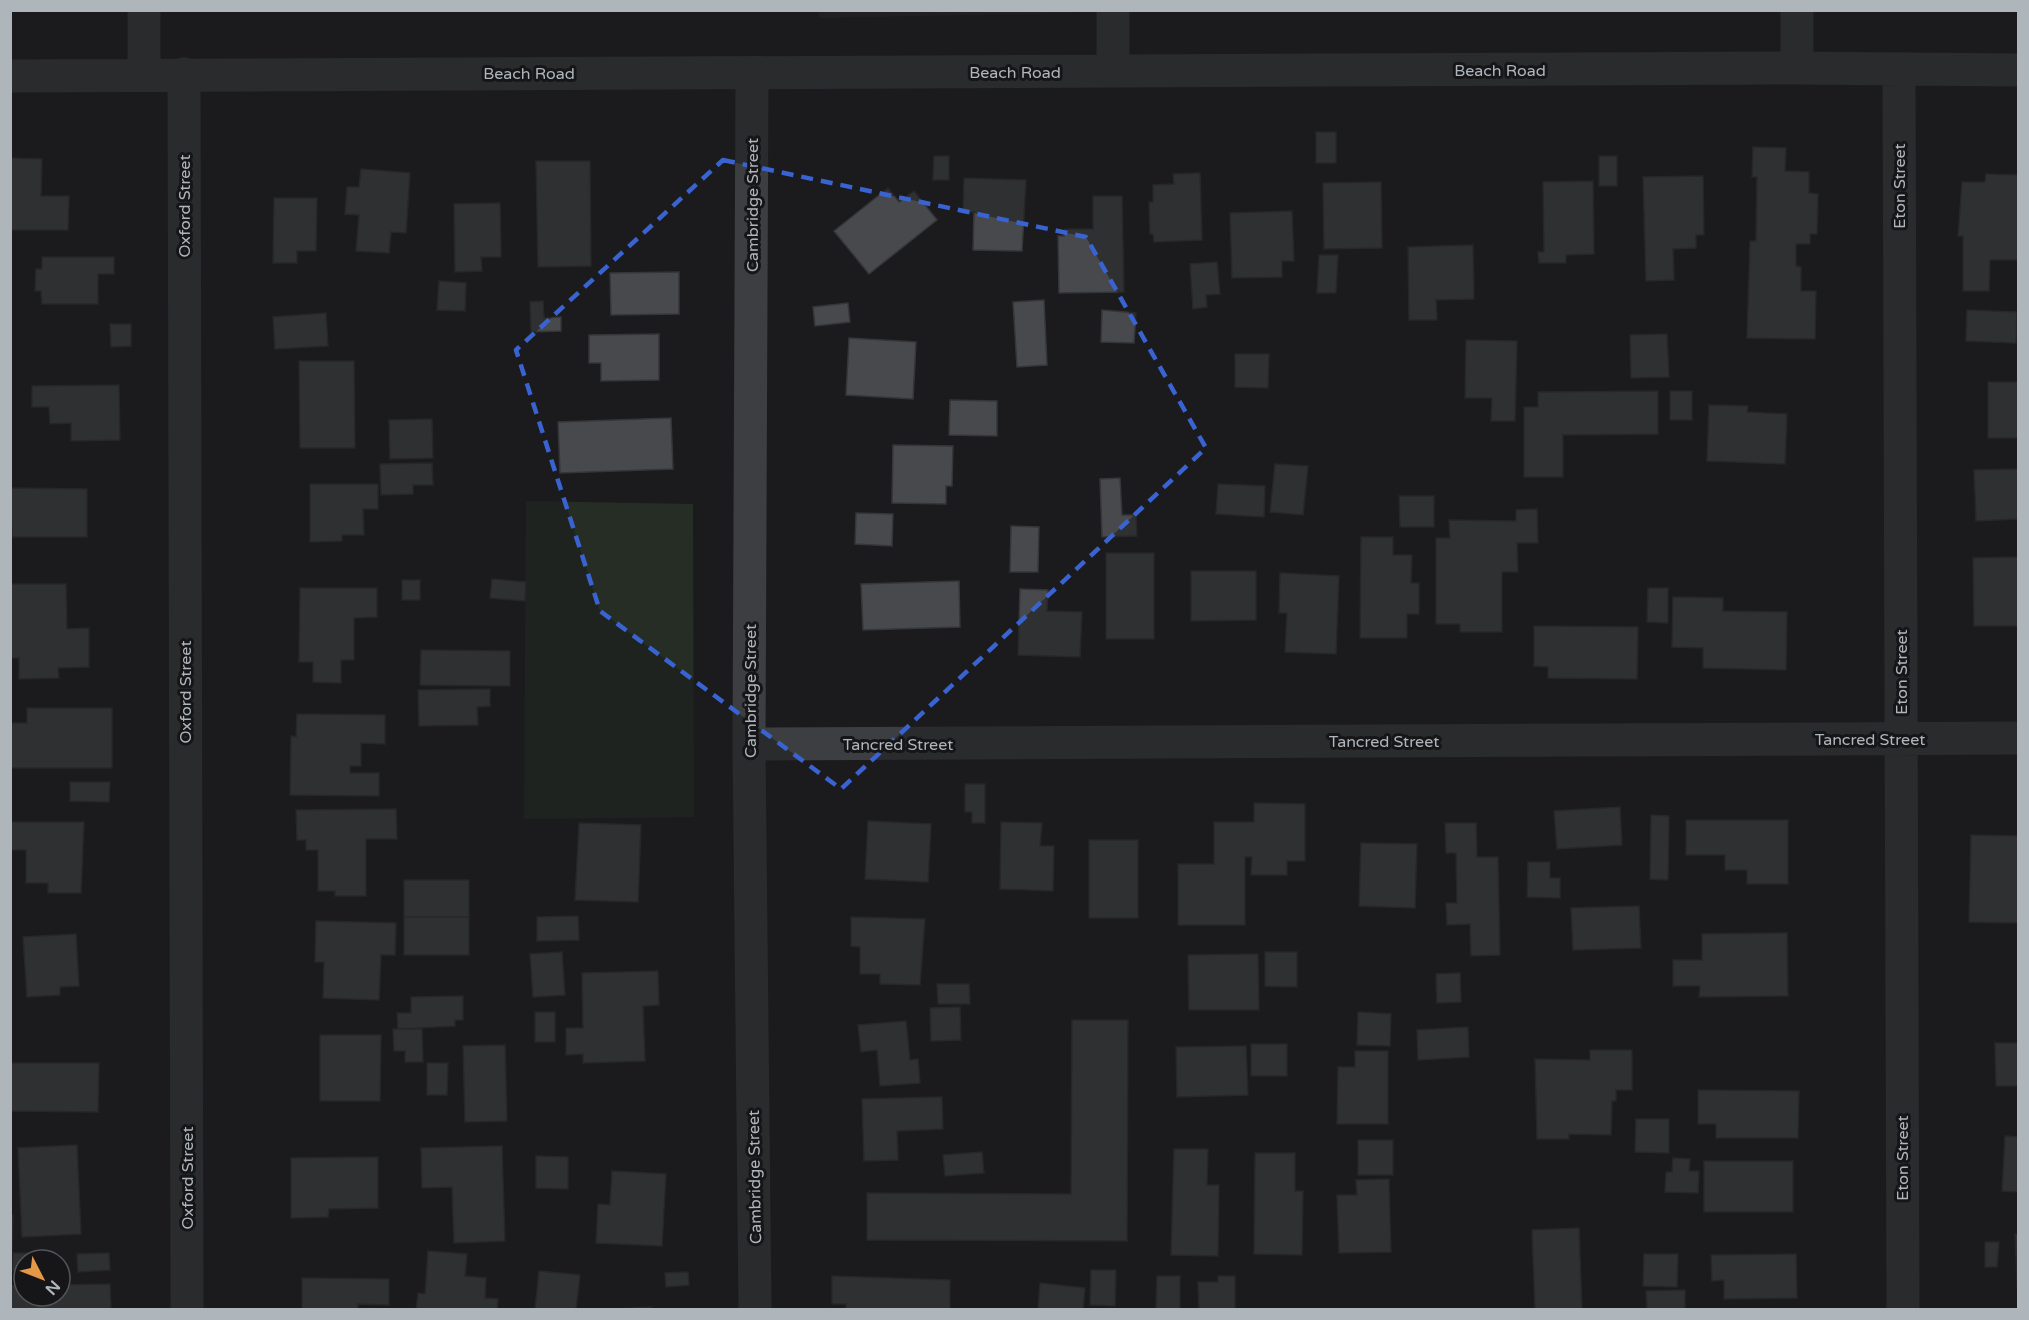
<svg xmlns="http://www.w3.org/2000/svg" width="2029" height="1320" font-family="'Varela Round',sans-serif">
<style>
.built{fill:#27272a}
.green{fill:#252d25}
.building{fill:#48494d;stroke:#353639;stroke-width:1.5}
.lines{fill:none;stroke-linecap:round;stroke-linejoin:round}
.minor{stroke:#3c3e42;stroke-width:33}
.marked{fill:none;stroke:#3a63d2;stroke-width:4.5;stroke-dasharray:12 8;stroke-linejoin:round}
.labels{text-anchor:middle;stroke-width:6;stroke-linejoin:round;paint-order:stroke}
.street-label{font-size:16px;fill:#aeb5bb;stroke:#161618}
</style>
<rect width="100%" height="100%" fill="#1b1b1d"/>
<path class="built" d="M819 11 1070 10V13L819 18Z"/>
<path class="green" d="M526 501 693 504 694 817 524 819Z"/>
<path class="building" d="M1316 132H1336V163H1316Z
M1753 147 1786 148 1785 171 1809 172V193L1818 194 1817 234H1810V244H1796V266L1801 267V291H1816L1815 339 1747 338 1750 241H1756L1757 177H1752Z
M934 156H949V180H933Z
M1599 156H1617V186H1599Z
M10 158 42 159 41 196H69L68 230H10Z
M536 161H590L591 266 538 267Z
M361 169 410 173 406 233 391 232 389 253 356 251 359 215 345 214 347 187H359Z
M1200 173 1202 240 1154 242 1153 234H1150L1149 202H1153V185L1174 184 1173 174Z
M1986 174 2018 175V260H1990L1989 291H1963V236H1958L1962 182H1985Z
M1703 176 1704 235H1696V248L1673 249 1674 280 1646 281 1643 177Z
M964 178 1026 180 1022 251 973 250 974 212H963Z
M1593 181 1594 254 1566 255V263H1539L1538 252H1544L1543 182Z
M1381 182 1382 248 1324 249 1323 183Z
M888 188 899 202 914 191 937 220 869 274 834 231Z
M1093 196H1122L1124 292 1059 293 1058 236H1064L1065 229H1093Z
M274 198H317L316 251H297V263H273Z
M500 203 501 257H481L482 271 455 272 454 204Z
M1292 211 1294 261H1282V277L1232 278 1230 213Z
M1473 245 1474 299 1436 300 1437 320H1409L1408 247Z
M1319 255H1338L1336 293H1317Z
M42 257H114V274H98V304H42L41 291H35L36 269H42Z
M1217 262 1220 294 1206 295 1207 307 1193 309 1190 264Z
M679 272V314L611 315 610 273Z
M439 281 466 283 465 311 437 310Z
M1044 300 1047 365 1017 367 1013 302Z
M543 301 544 318 561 317V331L531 332 530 302Z
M848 303 850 322 815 326 813 307Z
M1102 310 1136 313 1134 343 1101 342Z
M1967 310 2017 312 2016 343 1966 341Z
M326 313 328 346 275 349 273 317Z
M110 324H131V346L111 347Z
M659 334V380L601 381V363H589V335Z
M1667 334 1669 377 1631 378 1630 335Z
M849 338 916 342 913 399 846 395Z
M1466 340 1517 341 1515 421H1491L1492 398H1465Z
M1235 354H1269L1268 388 1235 387Z
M299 361H354L355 448H300Z
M1988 382H2018V438H1988Z
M119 385 120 440 71 441V423L50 424 49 407H32V386Z
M1658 391V434L1563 435V477H1524V407H1538V392Z
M1670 391H1692V420H1670Z
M950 400 997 401V436L949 435Z
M1709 405 1748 406 1747 412 1787 414 1785 464 1707 461Z
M671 418 673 469 560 473 558 422Z
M432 419 433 458 390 459 389 420Z
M893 445 953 446 952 486H946V504L892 503Z
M432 463 433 485H413V494L381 495 380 464Z
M1275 464 1308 466 1303 515 1270 512Z
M2018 469V519L1976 521 1974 470Z
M1120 478 1122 515H1136L1137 536 1102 537 1100 479Z
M310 484H378V509H363L364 535H342V541L310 542Z
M1218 484 1265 486 1264 517 1216 514Z
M10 488 87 489V537H12Z
M1399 496H1434V527H1400Z
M1537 509 1538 543H1517L1518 572H1502V632H1460V624H1436V538H1450L1449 520 1516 521V510Z
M856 513 893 514 892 546 855 544Z
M1011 526 1039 527 1038 572H1010Z
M1361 537H1393V555H1412L1411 583H1419V614H1407V638H1360Z
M1106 553H1154V639H1106Z
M2018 557V626H1974L1973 558Z
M1191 571H1256V620L1191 621Z
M1280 573 1339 576 1336 654 1285 652 1287 613H1279Z
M492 579 526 582 525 601 490 598Z
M402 580H420V600H402Z
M959 581 960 627 863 630 861 584Z
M10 584H66L67 629 89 628V667L58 668 59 678 19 679V658H10Z
M300 588H377V617L354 618V660H341V683L313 682V662H299Z
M1648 588H1668V623L1647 622Z
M1020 589 1048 590 1047 611 1082 612 1080 657 1018 655Z
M1673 597 1723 598V611L1787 612 1786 670 1703 668V648L1672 647Z
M1534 626 1638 627 1637 679 1548 678V667L1534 666Z
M421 650 510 651V686L420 685Z
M490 689V706L477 707 478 725 419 726 418 690Z
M27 708H112V768H10V723H27Z
M297 714 385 715V744L361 743V766H350V773H379V796L290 795 291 736 296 737Z
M70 782H110L109 802 70 801Z
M965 784H985V823H972V812H965Z
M1254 803 1305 804V861H1287V875H1251L1252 857H1245V925H1178V864H1214V822H1254Z
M1620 807 1622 845 1557 849 1554 811Z
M396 809 397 839H366V896H335V891H318V850H306V840H297L296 810Z
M1651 815 1669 816 1668 880 1650 879Z
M1686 820H1788V884H1747V870H1725V855H1686Z
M868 821 931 824 928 882 865 879Z
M10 822H84L81 893H48V883H26V850H10Z
M1001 822 1042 823 1040 846H1054L1053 891 1000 889Z
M579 823 641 825 638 902 575 900Z
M1445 823H1476L1477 857H1498L1500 955 1471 956 1470 924 1447 925 1446 903H1457L1456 853H1446Z
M1971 835 2018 836V923L1969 922Z
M1089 840H1138V918H1089Z
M1361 843 1417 844 1415 908 1359 906Z
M1528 862H1550V878H1560V898L1527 897Z
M404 880H469V917H404Z
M1639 906 1641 948 1573 950 1571 908Z
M578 916 579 940 537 941V917Z
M404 917H469V955H404Z
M851 917 925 919 920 985 880 984V974H860V947L851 946Z
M316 921 396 923 395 955H381L379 1000 323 998 324 962H315Z
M1787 933 1788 996 1699 997 1700 986H1673V960H1702V934Z
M76 934 79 986 60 987V995L27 997 23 937Z
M562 952 565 995 533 997 530 954Z
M1265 952H1297V987L1265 986Z
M1258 954 1259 1010H1189L1188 955Z
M658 971 659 1005 643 1006 645 1061 583 1063V1054L566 1055V1028H583L582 973Z
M1460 973 1461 1002 1437 1003 1436 974Z
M937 984H969L970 1004H938Z
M463 996V1020H455V1026L398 1029 397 1013H411V997Z
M960 1007 961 1040 931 1041 930 1008Z
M535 1012H555V1042H535Z
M1358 1012 1391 1014 1390 1046 1357 1045Z
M1072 1020H1128L1127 1241 867 1240V1193L1071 1194Z
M906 1021 910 1060 918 1059 920 1083 880 1086 877 1050 861 1052 858 1025Z
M1468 1027 1469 1057 1418 1060 1417 1030Z
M393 1029H422L423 1062H405V1051H394Z
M320 1035H381L380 1101H320Z
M1995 1043H2018V1086H1996Z
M1251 1044H1287V1076H1251Z
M505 1045 507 1121 465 1122 463 1046Z
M1246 1046 1248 1095 1177 1097 1176 1047Z
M1590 1050H1632V1090H1616V1101H1612L1611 1135 1569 1134V1139H1537L1535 1059 1590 1060Z
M1355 1051H1388V1124H1337L1338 1067H1355Z
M10 1063H99L98 1112 10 1111Z
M427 1063H448L447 1095H427Z
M1698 1090 1799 1091 1798 1138H1716V1124H1698Z
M942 1097 943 1129 897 1131 898 1160 864 1161 862 1099Z
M1636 1119H1669V1153L1635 1152Z
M2005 1136 2018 1137V1192L2002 1191Z
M1358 1140H1393V1175H1358Z
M77 1145 81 1234 22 1237 18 1148Z
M502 1146 505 1241 454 1243 452 1187 422 1188 421 1148Z
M1174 1149H1208L1207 1185H1219L1218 1256 1171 1255Z
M982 1152 984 1173 945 1176 943 1155Z
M1255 1153H1295V1191H1303L1302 1255 1254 1254Z
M536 1156 568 1157V1189L536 1188Z
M378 1157V1208L329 1209 328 1217 291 1218V1158Z
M1673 1158 1690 1159 1689 1171H1699L1698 1193 1665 1192 1666 1172H1672Z
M1704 1161H1793V1212H1704Z
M612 1171 666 1174 662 1246 596 1243 598 1204 610 1205Z
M1389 1179 1391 1252 1339 1253 1337 1195H1357L1356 1180Z
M10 1215H13L12 1253H10Z
M1579 1228 1582 1310H1535L1532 1230Z
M2015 1234H2018V1301Z
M1985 1242H1999L1997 1267H1985Z
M428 1251 467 1254 465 1276 486 1278 485 1298 498 1299 497 1310H416L418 1293 425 1294Z
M13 1253H45V1260H24V1271H12Z
M109 1253 110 1270 78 1272 77 1254Z
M1644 1254H1678L1677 1287 1643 1286Z
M1796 1254 1797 1298 1724 1299V1280L1712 1281 1711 1255Z
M1091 1270H1116L1115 1306 1090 1305Z
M539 1271 580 1275 576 1310H535Z
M688 1272 689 1285 666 1287 665 1273Z
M832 1276 950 1280V1310H846V1304H832Z
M1157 1276H1180V1310H1156Z
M1218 1276H1235V1310H1199L1198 1282H1218Z
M302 1278 389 1279V1305L358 1304V1310H302Z
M1040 1283 1085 1288 1083 1310H1038Z
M110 1284 111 1310H10V1285H24V1296H60V1285Z
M1685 1290V1310H1647L1646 1291Z
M651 1307V1310H601Z"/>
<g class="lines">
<path class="minor" d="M1797 10V68
M1899 70 1903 1310
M1113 71V10
M752 73 749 744 755 1310
M184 74 187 1310
M144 75V10
M10 76 1797 68 2018 70
M749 744 2018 738"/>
</g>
<path d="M0 0H2029V1320H0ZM723 160 1086 237 1206 448 841 789 600 611 516 350Z" fill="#1b1b1d" fill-opacity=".55" fill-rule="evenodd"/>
<path class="marked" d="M723 160 1086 237 1206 448 841 789 600 611 516 350Z"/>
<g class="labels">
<g class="street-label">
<text x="1500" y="76">Beach Road</text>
<text x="1015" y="78">Beach Road</text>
<text x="529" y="79">Beach Road</text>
<text transform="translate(1899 186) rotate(-90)" y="6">Eton Street</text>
<text transform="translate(752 205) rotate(-90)" y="6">Cambridge Street</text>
<text transform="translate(184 206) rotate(-90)" y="6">Oxford Street</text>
<text transform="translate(1901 672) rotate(-90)" y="6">Eton Street</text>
<text transform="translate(750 691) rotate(-90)" y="6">Cambridge Street</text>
<text transform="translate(185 692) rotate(-90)" y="6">Oxford Street</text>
<text x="1870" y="745">Tancred Street</text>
<text x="1384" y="747">Tancred Street</text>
<text x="898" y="750">Tancred Street</text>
<text transform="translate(1902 1158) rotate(-90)" y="6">Eton Street</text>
<text transform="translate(754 1177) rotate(-91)" y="6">Cambridge Street</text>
<text transform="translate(187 1178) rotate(-90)" y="6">Oxford Street</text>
</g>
</g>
<rect width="2029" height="1320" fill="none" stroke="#aeb5bb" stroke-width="24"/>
<g transform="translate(42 1278) rotate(132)"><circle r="28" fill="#161618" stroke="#535659" stroke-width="1.5"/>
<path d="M0-4.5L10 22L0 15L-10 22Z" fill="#e69849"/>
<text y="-9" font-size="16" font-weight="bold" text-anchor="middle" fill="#aeb5bb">N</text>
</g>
</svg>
